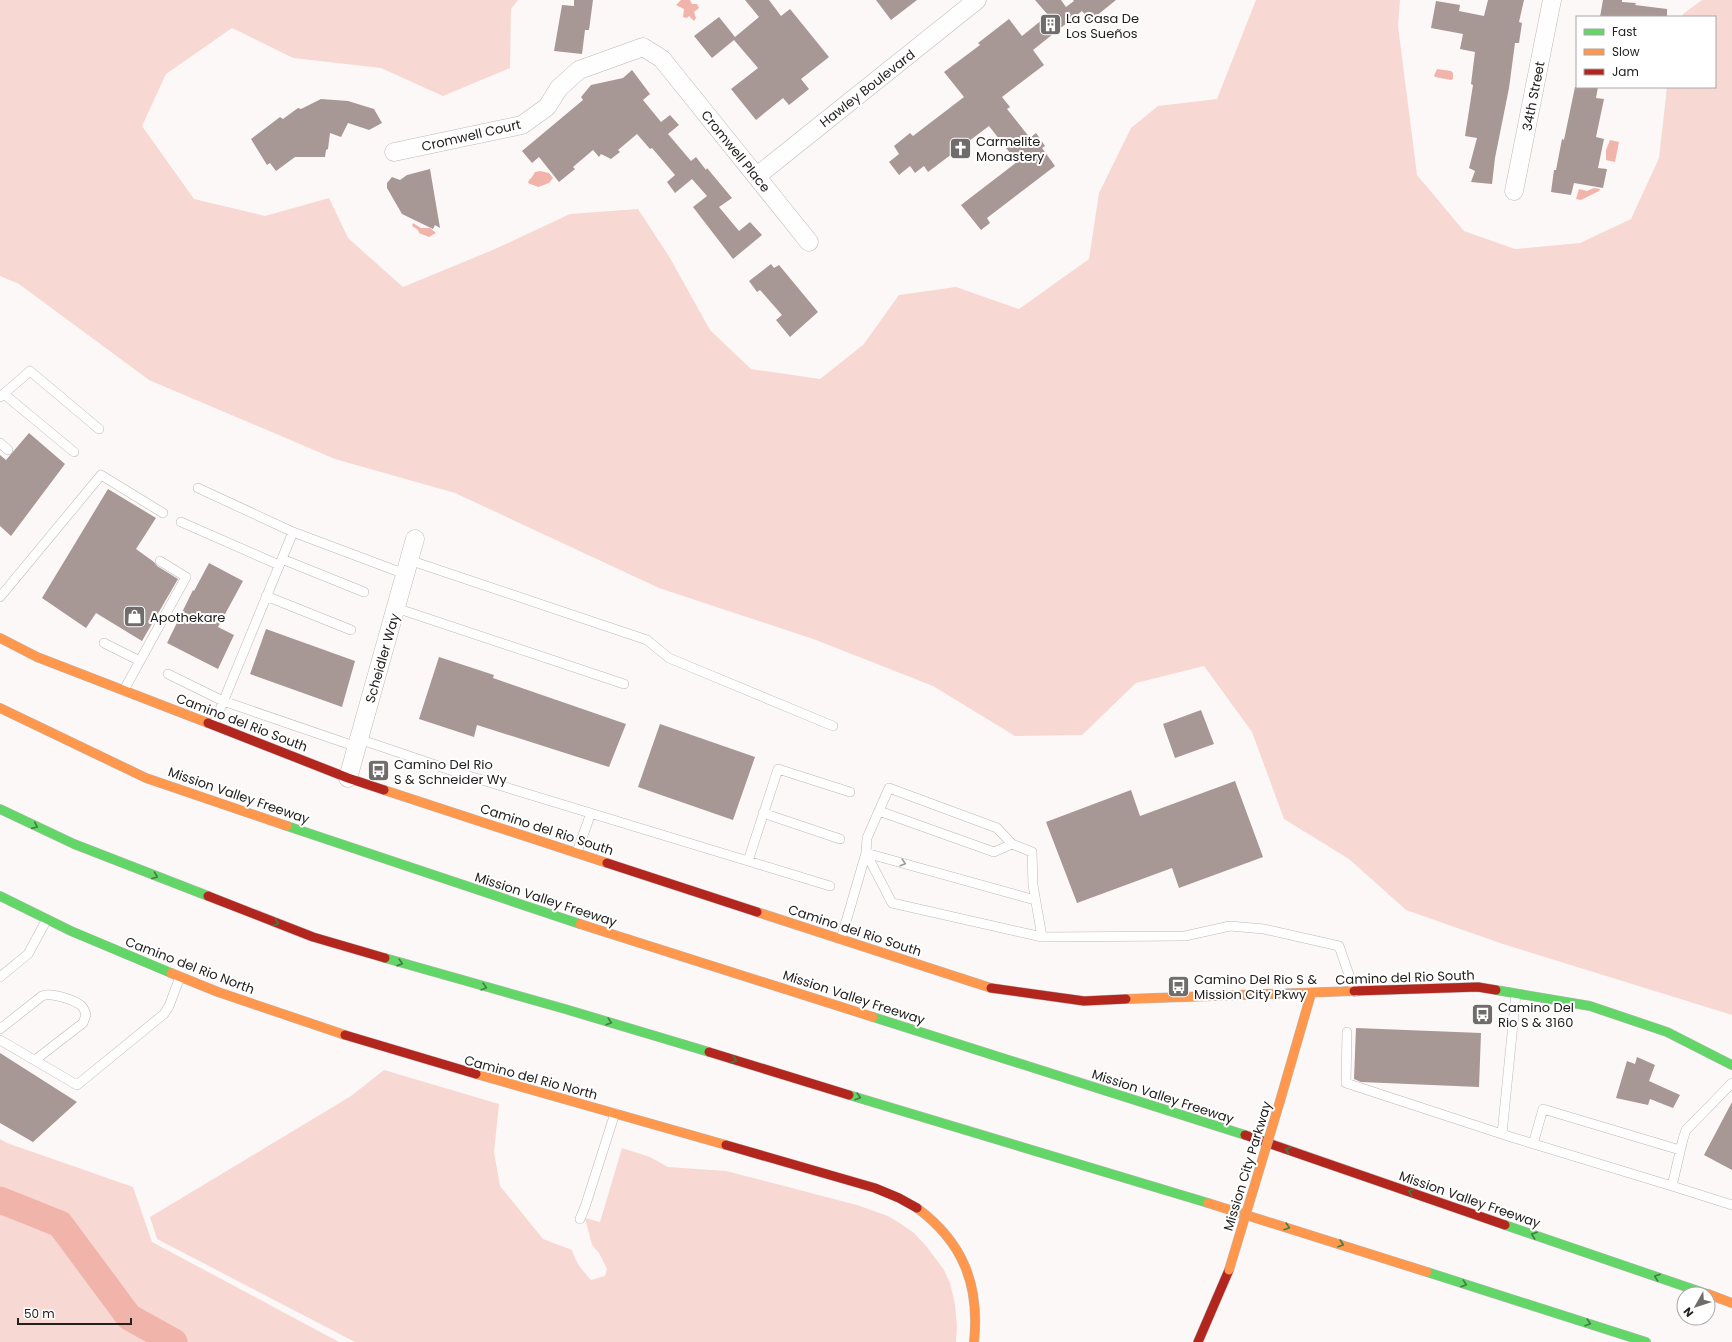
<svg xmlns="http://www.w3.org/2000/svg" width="1732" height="1342" font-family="Poppins,sans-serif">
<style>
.green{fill:#f8d8d2}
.water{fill:#f1b4ab}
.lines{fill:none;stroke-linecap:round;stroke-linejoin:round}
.river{stroke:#f1b4ab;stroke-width:27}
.building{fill:#a79795}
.lane-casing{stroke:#bcb9b8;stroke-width:10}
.street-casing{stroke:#bcb9b8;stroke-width:19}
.fast-casing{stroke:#bcb9b8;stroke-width:10}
.slow-casing{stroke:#bcb9b8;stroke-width:10}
.jam-casing{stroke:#bcb9b8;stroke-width:10}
.lane{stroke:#fffefe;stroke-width:9}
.street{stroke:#fffefe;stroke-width:18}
.fast{stroke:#63d668;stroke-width:9}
.slow{stroke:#ff974d;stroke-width:9}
.jam{stroke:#b3261e;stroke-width:9}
.slow-bridge-casing{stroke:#bcb9b8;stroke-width:10;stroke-linecap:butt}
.slow-bridge{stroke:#ff974d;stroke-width:9}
.oneway{stroke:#437c44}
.oneway2{stroke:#9c9b9a}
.labels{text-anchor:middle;stroke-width:4;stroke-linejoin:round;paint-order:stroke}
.poi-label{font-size:13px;fill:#232120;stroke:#fff;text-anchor:start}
.street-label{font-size:13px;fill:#232120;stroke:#fff}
</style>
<rect width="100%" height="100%" fill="#fcf8f7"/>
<path class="green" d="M0 0H518L511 9 510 68 443 96 381 68 293 58 232 28 166 74 142 126 194 199 265 216 329 198 348 238 403 287 495 249 570 214 638 209 670 258 710 330 751 369 820 379 863 345 899 295 956 287 1019 309 1089 259 1099 193 1131 128 1158 106 1217 99 1256 0H1400L1398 26 1417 175 1464 231 1515 249 1580 243 1631 219 1659 158 1667 87H1715V17H1682L1683 14 1702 0H1732V1015L1503 944 1406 910 1349 859 1284 819 1252 732 1204 666 1136 683 1082 735 1015 736 933 686 816 640 659 588 455 493 335 459 149 380 19 284 0 276Z
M384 1070 499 1104 494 1152 500 1186 543 1239 572 1250C576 1263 582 1270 591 1280L605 1276 607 1269 599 1253 592 1245 585 1218 600 1222 622 1148 650 1157 668 1167 726 1171 857 1205 888 1216 901 1224 914 1233 927 1247 944 1270 950 1283 955 1304 957 1326 956 1342H355L157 1239 150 1217 351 1096Z
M0 1139 7 1143 133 1187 152 1242 339 1342H0Z"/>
<path class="water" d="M681 0H690L692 4H697L699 8 694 12 696 18 694 21 689 16 687 18 683 17 684 9 676 5Z
M1437 69 1451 71 1453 73V79L1451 80 1435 77 1434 76Z
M1610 140 1619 142 1615 162 1606 160V150Z
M540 171 549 173 553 178 549 183 538 187 528 183 529 180 532 177 535 172Z
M1594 188 1600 189 1599 191 1581 200 1576 199 1579 189 1587 191Z
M413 223 421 228H430L436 233 429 237 419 233 418 230 412 226Z"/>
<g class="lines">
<path class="river" d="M0 1200 60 1224 129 1317 174 1342"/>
</g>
<path class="building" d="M574 0H593L589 30H585L582 54 554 51 562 5 574 6Z
M745 0H769L781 16 790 9 829 57 801 79 809 89 789 105 783 98 756 120 731 89 758 68 734 40 712 58 694 36 719 17 735 37 759 17Z
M876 0H917L891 20Z
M1035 0H1061L1066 7 1074 1 1073 0H1116L1090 21 1082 11 1033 50 1044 65 1002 97 1010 107 1007 109 1030 138 1036 133 1045 146 1042 148 1055 166 987 218 990 223 981 230 961 205 1017 162 989 126 928 172 924 166 915 173 910 166 899 175 889 162 899 154 894 146 910 133 913 136 964 97 944 72 980 45 978 43 1009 19 1022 36 1048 15Z
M1488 0H1524L1519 22 1522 23 1519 43H1515L1509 88 1495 158 1492 184 1471 182 1475 171 1469 168 1477 138 1465 136 1473 85 1471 84 1475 52 1460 49 1463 34 1431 28 1436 1 1460 5 1459 11 1484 16Z
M1603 0H1622V2L1636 3 1635 5 1667 9V17H1600Z
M632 70 650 94 643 100 661 122 670 115 679 125 668 134 691 161 696 157 706 170 707 168 732 198 719 207 739 231 750 222 762 235 733 259 693 207 707 196 692 179 675 193 667 182 675 175 652 148 650 149 637 134 618 150 620 152 611 159 601 154 599 157 593 150 573 167 575 169 559 182 539 157 532 163 522 151 583 100 581 97 591 85 623 78Z
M1575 87H1598L1596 98 1604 99 1596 137 1604 139 1598 168 1607 169 1603 188 1574 183 1571 195 1551 192 1554 170H1556L1562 139 1564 140Z
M321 99 348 101 374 109 382 123 369 130 348 123 341 137 330 133 328 149 326 150 325 157H295L276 171 270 163 267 165 251 139 280 117 283 119 298 108 301 109Z
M430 169 440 228 435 225 433 229 402 214 387 188V183L392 177 400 180 407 175Z
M771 264 774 268 779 265 818 312 790 337 776 320 782 315 760 290 757 292 749 281Z
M29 433 65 464 11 536 0 526V455L6 460Z
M108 489 156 518 136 549 154 562 157 566 178 579 142 641 96 613 86 628 42 598Z
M209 563 243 581 218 627 234 635 218 669 167 643 193 590 194 591Z
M266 629 355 661 342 707 250 674Z
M439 657 494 675 493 678 626 724 609 767 477 725 474 737 419 719Z
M1201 710 1214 744 1175 758 1163 724Z
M660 724 755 757 733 820 638 787Z
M1235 781 1263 857 1179 888 1172 868 1077 903 1046 822 1131 790 1140 816Z
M1356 1028 1481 1033 1479 1087 1361 1082 1354 1079Z
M0 1053 77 1102 33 1142 0 1123Z
M1637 1057 1655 1065 1649 1081 1680 1095 1673 1108 1650 1099 1648 1105 1616 1098 1627 1061 1635 1064Z
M1732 1102V1170L1704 1155Z"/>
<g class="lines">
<defs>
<path id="lane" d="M4 394 74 452
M0 397 30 371 99 429
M0 443 8 450
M198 488 293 532 214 724
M181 522 279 565
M293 532 405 574
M282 559 364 592
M409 560 647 640 669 658 833 726
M266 596 351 630
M0 597 101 475 163 513
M396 608 624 684
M104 643 140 661
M168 674 223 701 357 747
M124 690 186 577 160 561
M359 739 459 773 830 886
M879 811 994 852 1012 844
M763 813 840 839
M577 852 591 813
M748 861 778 769 850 792
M1042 937 1033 885 1032 852 1012 844 997 828 889 788 867 838 866 853 892 903 1042 937 1185 936 1230 926 1264 929 1339 946 1355 992
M841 939 866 853 1035 900
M0 977 28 954 46 921
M0 1029 42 996C50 992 71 999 79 1004 83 1006 85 1011 86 1015L83 1023 35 1060
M1347 1032 1346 1083 1511 1137 1672 1186 1683 1139 1686 1130 1732 1083
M0 1040 77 1085 164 1014 169 1006 180 977
M1502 1134 1516 994
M1533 1144 1543 1109 1680 1150
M1672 1186 1732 1205
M580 1219 585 1207 615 1113"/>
<path id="street" d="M394 152 522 125 547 107 559 88 579 70 643 47 662 59 809 242
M757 176 977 0
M1514 191 1552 0
M348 778 415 539"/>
<path id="fast" d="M0 809 74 844 208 896
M287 826 580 924
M0 896 71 931 171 973
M385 958 565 1009 709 1052
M1496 990 1590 1006 1667 1032 1732 1065
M873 1017 1245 1135
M849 1095 1208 1203
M1505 1225 1707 1294
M1427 1272 1646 1342"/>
<path id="slow" d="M0 638 37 657 208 723
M0 708 146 778 287 826
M384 790 607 863
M757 912 991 988
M580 924 873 1017
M171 973 218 992 345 1035
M1126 999 1354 991
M476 1074 726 1145
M1280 1101 1311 994
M1208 1203 1427 1272
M917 1208C963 1242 980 1285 974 1342
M1708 1294 1732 1303"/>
<path id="jam" d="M208 723 348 778 384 790
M607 863 757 912
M208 896 313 937 385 958
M991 988 1084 1001 1126 999
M1354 991 1478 987 1496 990
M345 1035 476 1074
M709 1052 849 1095
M1245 1135 1505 1225
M726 1145 875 1188 899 1198 917 1208
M1198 1342 1229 1270"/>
</defs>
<use href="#lane" class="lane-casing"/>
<use href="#street" class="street-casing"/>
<use href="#fast" class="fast-casing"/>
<use href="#slow" class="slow-casing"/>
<use href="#jam" class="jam-casing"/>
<use href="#lane" class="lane"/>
<use href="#street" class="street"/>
<use href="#fast" class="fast"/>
<use href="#slow" class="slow"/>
<use href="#jam" class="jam"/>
<defs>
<path id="slow-bridge" d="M1229 1270 1280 1101"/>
</defs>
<use href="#slow-bridge" class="slow-bridge-casing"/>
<use href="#slow-bridge" class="slow-bridge"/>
</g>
<defs><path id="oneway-chevron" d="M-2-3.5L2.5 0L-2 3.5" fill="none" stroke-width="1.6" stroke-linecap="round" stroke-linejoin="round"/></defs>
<g class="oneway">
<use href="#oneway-chevron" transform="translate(35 826) rotate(25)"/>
<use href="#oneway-chevron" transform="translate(155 876) rotate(21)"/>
<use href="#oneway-chevron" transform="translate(276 923) rotate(21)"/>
<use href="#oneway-chevron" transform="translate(400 963) rotate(16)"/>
<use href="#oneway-chevron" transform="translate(484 987) rotate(15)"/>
<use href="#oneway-chevron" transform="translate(609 1022) rotate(17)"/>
<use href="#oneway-chevron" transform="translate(734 1060) rotate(17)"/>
<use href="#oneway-chevron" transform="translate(858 1097) rotate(17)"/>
<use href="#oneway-chevron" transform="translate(1288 1150) rotate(-161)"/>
<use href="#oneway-chevron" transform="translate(1411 1192) rotate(-161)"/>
<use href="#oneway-chevron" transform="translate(1287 1227) rotate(17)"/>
<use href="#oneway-chevron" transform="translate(1534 1235) rotate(-161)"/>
<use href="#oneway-chevron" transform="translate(1341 1244) rotate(18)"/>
<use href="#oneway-chevron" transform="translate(1657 1277) rotate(-161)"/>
<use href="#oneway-chevron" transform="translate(1464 1284) rotate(18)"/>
<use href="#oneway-chevron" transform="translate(1588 1323) rotate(18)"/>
</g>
<use class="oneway2" href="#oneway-chevron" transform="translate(903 863) rotate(16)"/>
<defs>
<symbol id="building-square" viewBox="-11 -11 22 22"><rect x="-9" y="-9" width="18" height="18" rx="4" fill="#6f6c6b" stroke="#fff"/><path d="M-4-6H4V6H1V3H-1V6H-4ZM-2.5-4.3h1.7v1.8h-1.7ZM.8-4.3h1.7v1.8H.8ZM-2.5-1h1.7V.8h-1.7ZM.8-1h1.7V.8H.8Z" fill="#fff"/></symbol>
<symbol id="church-square" viewBox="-11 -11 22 22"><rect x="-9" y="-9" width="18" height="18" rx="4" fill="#6f6c6b" stroke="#fff"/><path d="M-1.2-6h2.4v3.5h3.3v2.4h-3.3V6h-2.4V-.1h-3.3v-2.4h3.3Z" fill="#fff"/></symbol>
<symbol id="shop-square" viewBox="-11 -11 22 22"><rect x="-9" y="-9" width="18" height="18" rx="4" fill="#6f6c6b" stroke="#fff"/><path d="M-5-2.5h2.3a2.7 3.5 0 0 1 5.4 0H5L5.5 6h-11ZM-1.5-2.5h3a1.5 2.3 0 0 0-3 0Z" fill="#fff"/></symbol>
<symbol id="bus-square" viewBox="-11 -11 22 22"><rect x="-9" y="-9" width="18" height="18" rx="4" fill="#6f6c6b" stroke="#fff"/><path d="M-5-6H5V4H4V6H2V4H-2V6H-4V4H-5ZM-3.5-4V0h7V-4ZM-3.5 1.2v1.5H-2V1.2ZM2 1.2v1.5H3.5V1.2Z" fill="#fff"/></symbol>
</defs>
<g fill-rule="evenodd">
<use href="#building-square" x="1038" y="12" width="25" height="25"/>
<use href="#church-square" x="948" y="136" width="25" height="25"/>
<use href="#shop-square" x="122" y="604" width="25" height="25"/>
<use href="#bus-square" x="366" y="758" width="25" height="25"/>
<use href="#bus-square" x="1166" y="974" width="25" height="25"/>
<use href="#bus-square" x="1470" y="1002" width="25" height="25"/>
</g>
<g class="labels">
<g class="poi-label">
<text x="1066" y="23">La Casa De<tspan x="1066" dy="15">Los Sueños</tspan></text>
<text x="976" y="146">Carmelite<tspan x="976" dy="15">Monastery</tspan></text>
<text x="150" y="622">Apothekare</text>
<text x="394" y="769">Camino Del Rio<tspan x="394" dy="15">S &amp; Schneider Wy</tspan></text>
<text x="1194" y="984">Camino Del Rio S &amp;<tspan x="1194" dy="15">Mission City Pkwy</tspan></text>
<text x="1498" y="1012">Camino Del<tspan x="1498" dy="15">Rio S &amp; 3160</tspan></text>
</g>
<g class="street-label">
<text transform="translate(867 88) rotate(-38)" y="5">Hawley Boulevard</text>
<text transform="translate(1533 96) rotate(-79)" y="5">34th Street</text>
<text transform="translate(471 135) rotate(-13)" y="5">Cromwell Court</text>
<text transform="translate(736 151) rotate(51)" y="5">Cromwell Place</text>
<text transform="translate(382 658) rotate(-74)" y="5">Scheidler Way</text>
<text transform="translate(242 722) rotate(21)" y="5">Camino del Rio South</text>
<text transform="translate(239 795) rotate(19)" y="5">Mission Valley Freeway</text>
<text transform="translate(547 829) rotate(18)" y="5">Camino del Rio South</text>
<text transform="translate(546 899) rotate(18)" y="5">Mission Valley Freeway</text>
<text transform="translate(855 930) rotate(18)" y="5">Camino del Rio South</text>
<text transform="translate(190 965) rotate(21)" y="5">Camino del Rio North</text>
<text transform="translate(1405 977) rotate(-2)" y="5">Camino del Rio South</text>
<text transform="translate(854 997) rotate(18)" y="5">Mission Valley Freeway</text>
<text transform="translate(531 1077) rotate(15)" y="5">Camino del Rio North</text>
<text transform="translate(1163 1096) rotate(18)" y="5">Mission Valley Freeway</text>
<text transform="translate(1247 1166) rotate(-73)" y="5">Mission City Parkway</text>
<text transform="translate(1470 1199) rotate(19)" y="5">Mission Valley Freeway</text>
</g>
</g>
<rect x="1576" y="16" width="140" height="72" fill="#ffffff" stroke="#a7a6a6"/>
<rect x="1584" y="29" width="20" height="6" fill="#63d668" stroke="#a7a6a6"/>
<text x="1612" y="36" font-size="12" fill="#232120">Fast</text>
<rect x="1584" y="49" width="20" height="6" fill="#ff974d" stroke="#a7a6a6"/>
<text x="1612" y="56" font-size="12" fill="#232120">Slow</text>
<rect x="1584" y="69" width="20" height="6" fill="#b3261e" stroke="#a7a6a6"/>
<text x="1612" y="76" font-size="12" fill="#232120">Jam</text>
<g transform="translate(1696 1306) rotate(231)"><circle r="19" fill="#ffffff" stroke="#a7a6a6"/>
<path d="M0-3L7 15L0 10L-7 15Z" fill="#6f6c6b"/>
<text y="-6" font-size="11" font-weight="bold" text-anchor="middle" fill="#232120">N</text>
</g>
<path d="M18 1318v6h113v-6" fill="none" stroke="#232120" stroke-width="2"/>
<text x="24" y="1318" font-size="12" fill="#232120" stroke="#ffffff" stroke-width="3" paint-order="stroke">50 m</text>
</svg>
